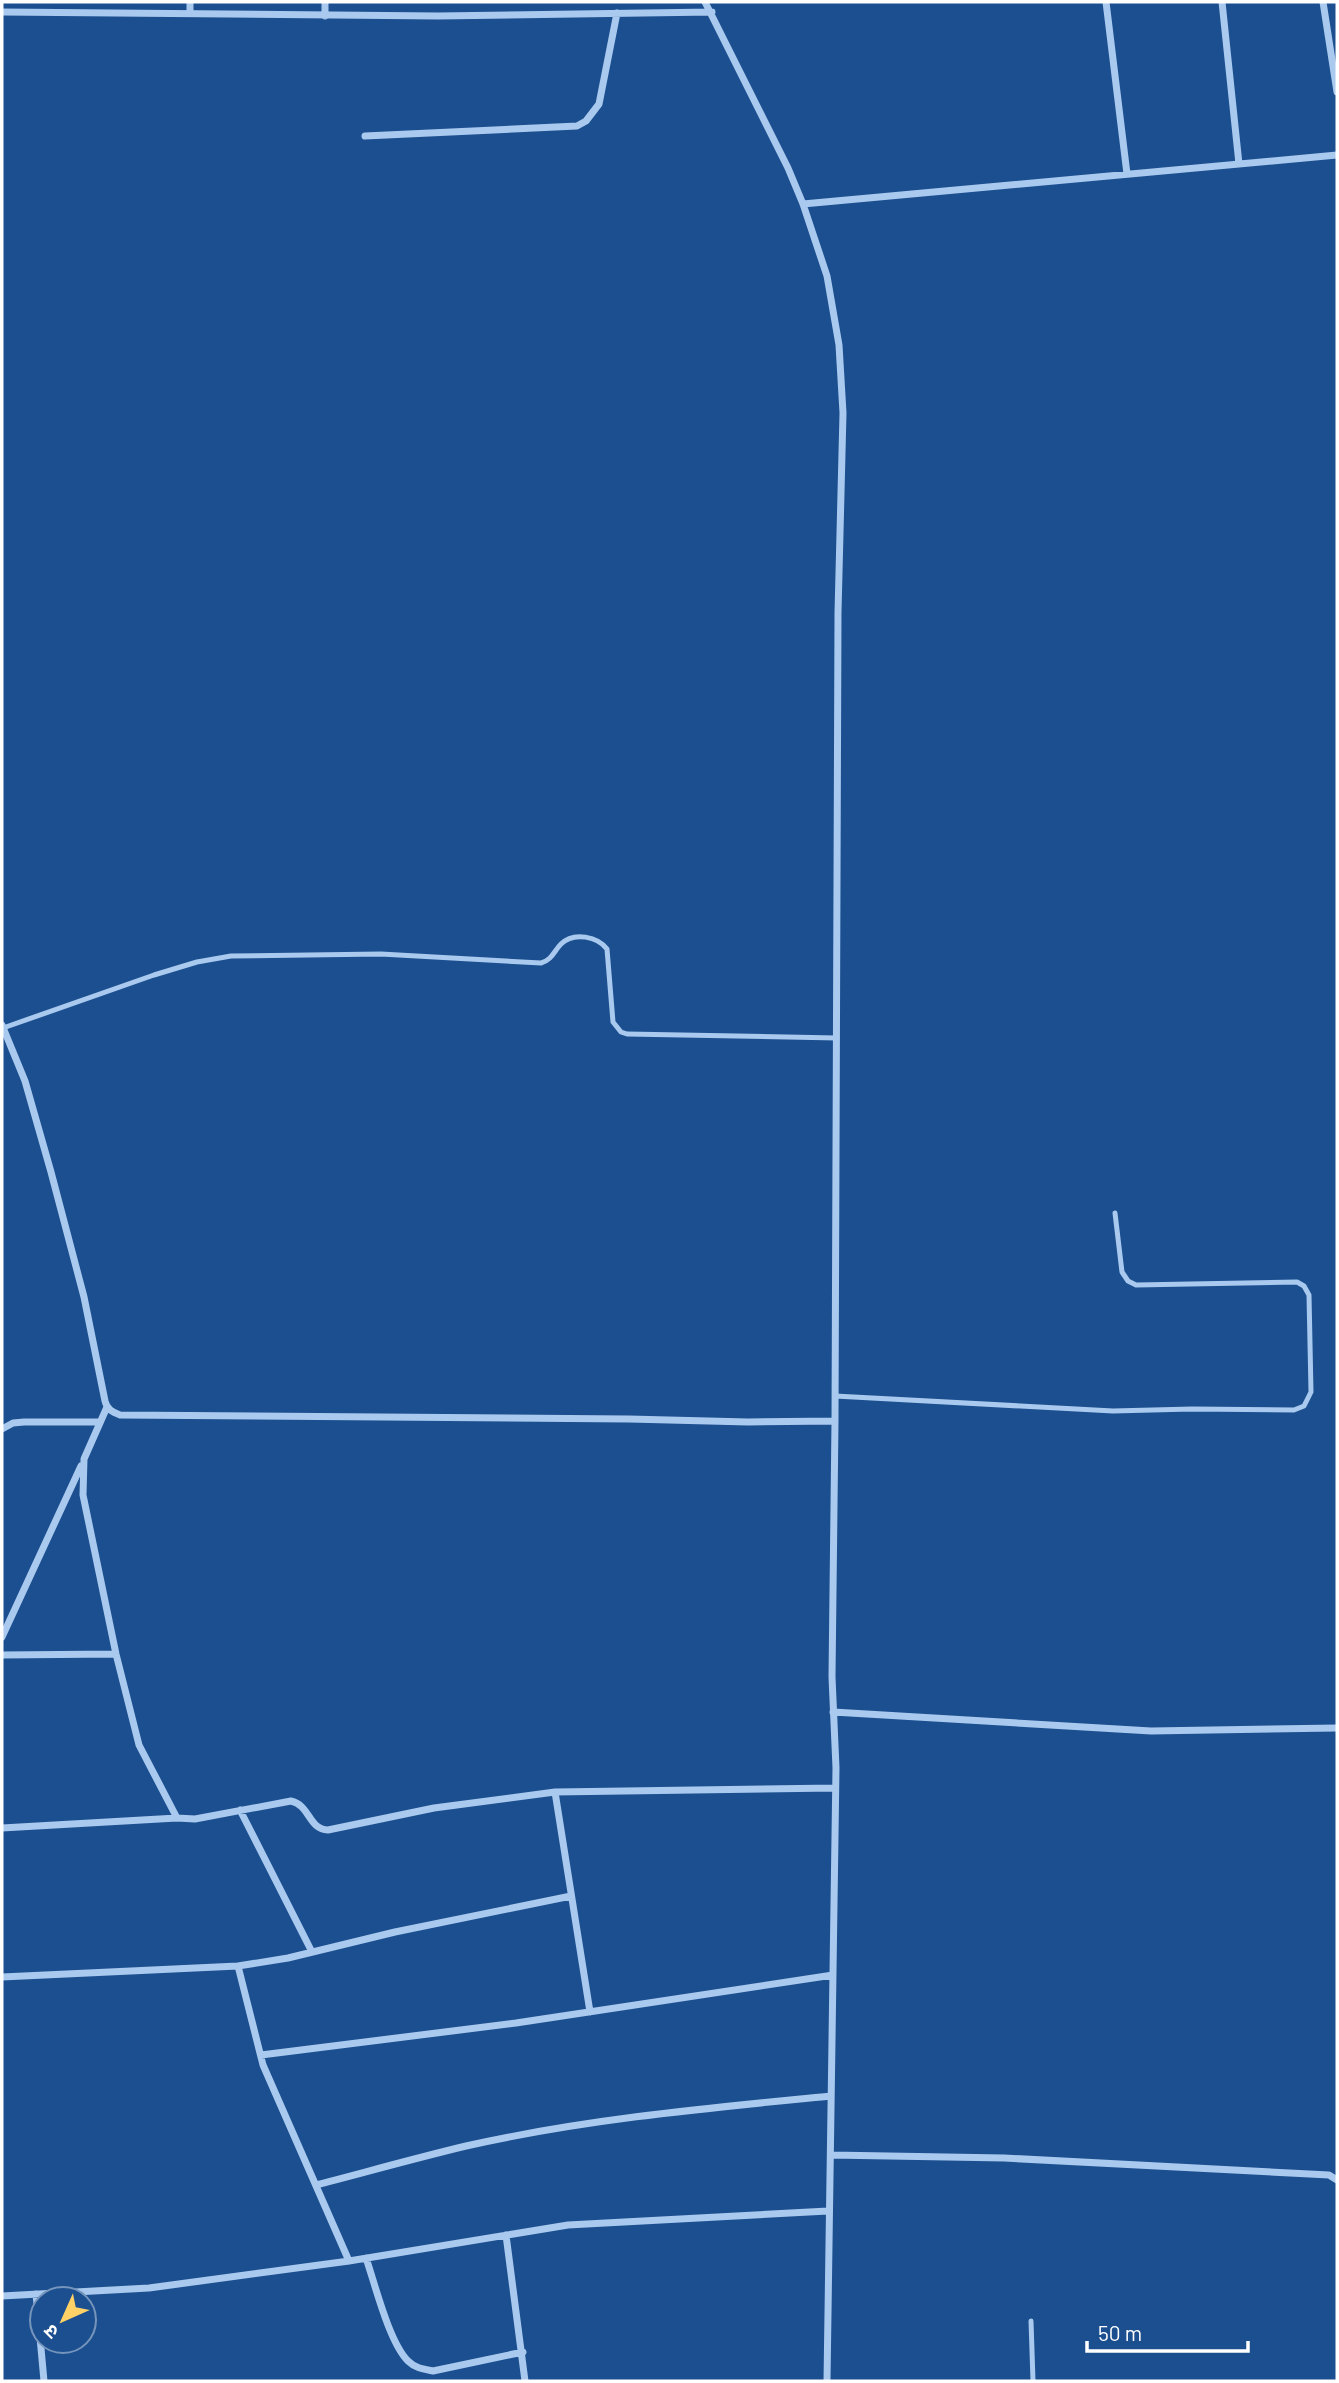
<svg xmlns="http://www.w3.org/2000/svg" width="1339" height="2383" font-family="Barlow,'Noto Sans Devanagari',sans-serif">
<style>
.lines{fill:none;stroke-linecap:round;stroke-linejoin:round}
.lane{stroke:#a9c9ee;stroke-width:5}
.street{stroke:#a9c9ee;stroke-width:7}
</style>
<rect width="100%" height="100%" fill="#1b4f8f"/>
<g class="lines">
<path class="lane" d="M3 1028 154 975 197 962 231 956 381 954 541 963C552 960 554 951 561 944 574 931 598 937 607 949L613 1022 621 1032 627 1034 837 1038
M835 1396 1113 1411 1192 1409 1294 1410 1304 1406 1311 1392 1309 1295 1304 1286 1297 1282 1136 1285 1128 1281 1122 1272 1115 1213
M1031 2321 1033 2381"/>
<path class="street" d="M190 2V13
M325 2V16
M705 2 788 168 803 204 827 276 839 345 843 413 838 613 835 1421 832 1677 836 1768 827 2381
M1106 2 1127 174
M1222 2 1239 164
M1323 2 1337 92
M2 12 438 16 712 12
M365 136 577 126 586 121 599 104 617 13
M803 204 1337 155
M2 1025 25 1081 51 1172 84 1297 105 1401C107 1409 112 1412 120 1415L629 1419 748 1422 835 1421
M107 1407 84 1459 83 1495 116 1654 139 1745 177 1818 195 1819 291 1801C310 1805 308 1829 328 1830L434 1808 555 1792 835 1788
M2 1429 13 1423 24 1422H100
M2 1637 81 1466
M2 1655 116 1654
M833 1712 1151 1731 1337 1728
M555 1792 590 2012
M240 1810 312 1952
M2 1828 177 1818
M238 1966 263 2065 349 2261
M2 1977 238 1966 288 1958 395 1932 571 1896
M261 2055 516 2023 833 1975
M831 2155 1004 2158 1329 2175 1337 2180
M316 2185C366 2172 416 2158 466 2146 586 2119 709 2108 831 2096
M506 2235 525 2381
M366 2258C375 2284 389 2342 408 2361 415 2368 423 2369 433 2371L523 2352
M36 2294 44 2381
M2 2296 149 2288 349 2261 568 2225 828 2211"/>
</g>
<rect width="1339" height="2383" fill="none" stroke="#ffffff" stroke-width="7"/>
<g transform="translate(63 2320) rotate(225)"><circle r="33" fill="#1b4f8f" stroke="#7695bc" stroke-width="2"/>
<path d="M0-5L12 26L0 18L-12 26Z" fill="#ffd166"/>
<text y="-10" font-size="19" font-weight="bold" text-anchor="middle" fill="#ffffff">उ</text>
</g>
<path d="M1087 2341v10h161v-10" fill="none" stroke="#ffffff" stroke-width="3.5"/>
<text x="1098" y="2341" font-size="21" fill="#ffffff" stroke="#1b4f8f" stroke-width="5" paint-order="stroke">50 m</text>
</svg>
